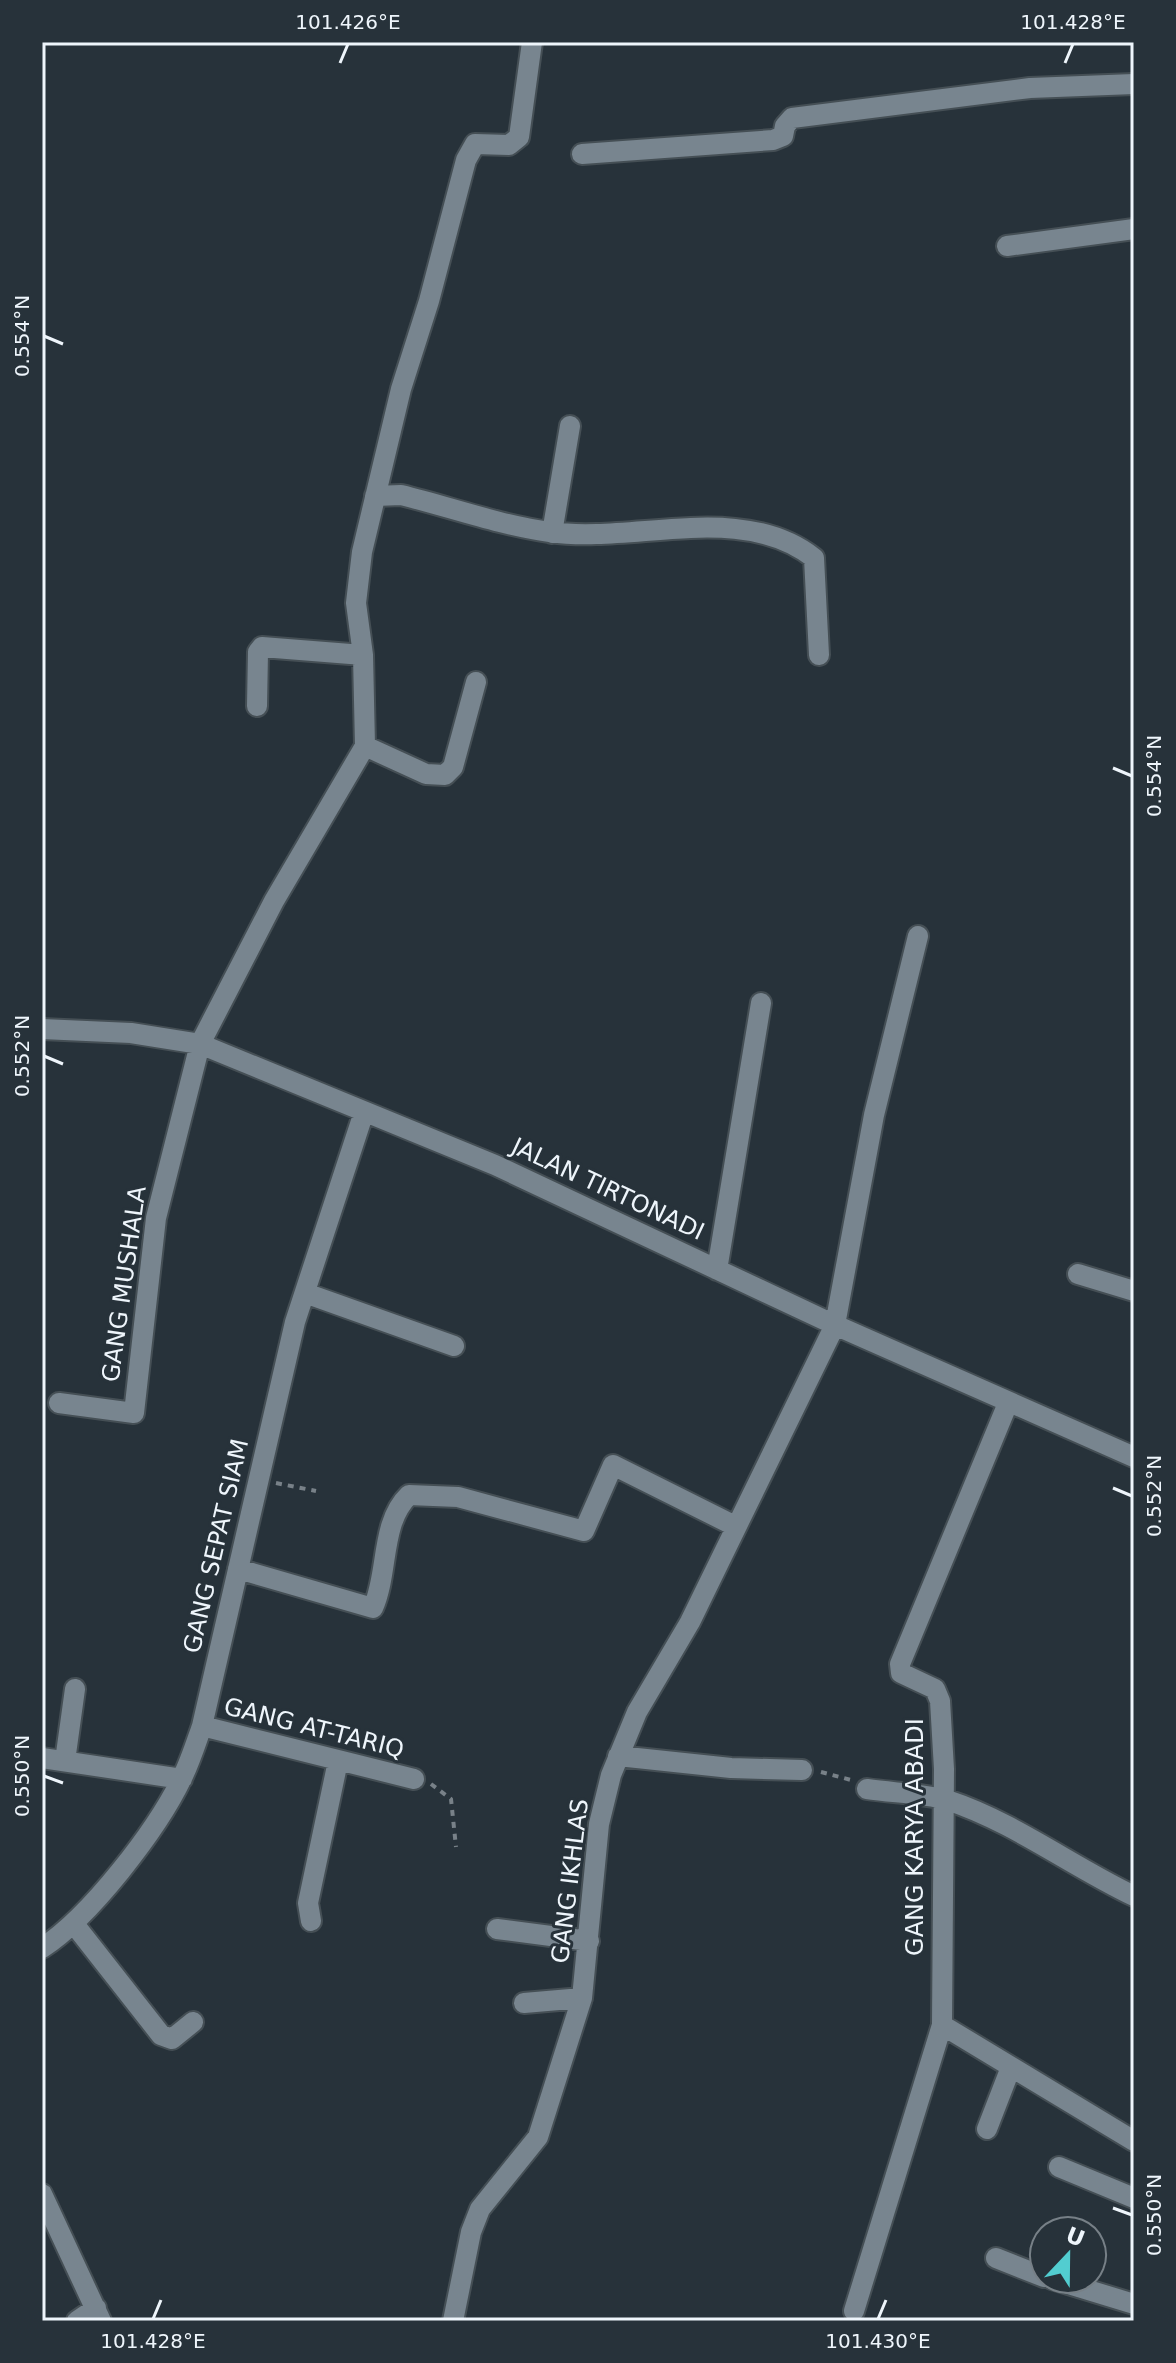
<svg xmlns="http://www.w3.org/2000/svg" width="1176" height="2363" font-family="'DejaVu Sans',sans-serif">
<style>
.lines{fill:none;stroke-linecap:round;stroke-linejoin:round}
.minor-casing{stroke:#454f55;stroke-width:24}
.path{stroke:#788188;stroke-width:4;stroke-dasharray:6 6;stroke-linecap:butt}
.minor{stroke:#78858f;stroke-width:20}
.ticks{fill:none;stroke:#eef5fb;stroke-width:3}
.labels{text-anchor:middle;stroke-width:6;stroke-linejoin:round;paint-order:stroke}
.street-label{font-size:24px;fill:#eef5fb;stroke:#27323a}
.neatline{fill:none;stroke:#eef5fb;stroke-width:3}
.ticks-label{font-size:20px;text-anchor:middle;fill:#eef5fb}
</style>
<rect width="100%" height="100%" fill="#27323a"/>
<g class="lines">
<defs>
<path id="minor" d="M582 154 773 140 783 136 785 126 792 118 1030 88 1134 84
M1007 246 1134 229
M375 496 401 495C450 507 499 525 550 532 634 544 742 501 814 558L819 655
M552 533 570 426
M257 706 258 652 262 647 363 655
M365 746 426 774 445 775 453 767 476 682
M42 1029 131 1033 200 1044 495 1165 835 1325 1134 1457
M717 1270 761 1003
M1078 1274 1134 1291
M305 1293 454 1346
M59 1403 134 1413 156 1218 200 1044 274 901 365 746 363 655 356 603 362 552 401 389 429 301 466 160 475 144 509 145 519 137 532 42
M238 1569 373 1608C389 1572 380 1523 409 1495L458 1497 584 1531 613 1465 735 1526
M202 1726 414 1779
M618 1756 731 1768 802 1770
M42 1758 182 1779
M65 1761 75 1689
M867 1789C893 1793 922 1793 947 1800 1014 1822 1071 1866 1134 1896
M311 1921 308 1903 338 1761
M74 1924 161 2035 172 2039 193 2022
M497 1929 589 1941
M42 1948C90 1917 157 1830 182 1778 190 1762 196 1743 202 1726L295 1322 364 1112
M524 2003 582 1998
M942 2025 1134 2141
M987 2129 1011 2067
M1059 2167 1134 2198
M42 2194 101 2321
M996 2258 1044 2277
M1052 2279 1134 2304
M854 2311 942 2025 944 1769 940 1701 935 1689 901 1673 900 1664 1008 1403
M77 2321 96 2308
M453 2321 471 2232 480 2209 538 2137 582 1998 599 1824 611 1775 637 1712 690 1622 835 1325 874 1115 918 936"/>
</defs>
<use href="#minor" class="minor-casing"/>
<path class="path" d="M276 1483 316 1491
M821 1772 851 1780
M431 1784 451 1799 456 1847"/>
<use href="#minor" class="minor"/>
</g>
<path class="ticks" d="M340 63 348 44M1065 63 1073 44M44 336 63 344M1113 768 1132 776M44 1056 63 1064M1113 1488 1132 1496M44 1776 63 1783M1113 2208 1132 2215M153 2319 161 2300M878 2319 886 2300"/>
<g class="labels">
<g class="street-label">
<text transform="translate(608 1189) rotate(25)" y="8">JALAN TIRTONADI</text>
<text transform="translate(124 1284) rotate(-82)" y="8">GANG MUSHALA</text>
<text transform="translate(216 1546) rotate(-77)" y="8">GANG SEPAT SIAM</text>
<text transform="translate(314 1728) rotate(14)" y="8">GANG AT-TARIQ</text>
<text transform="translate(915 1837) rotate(-90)" y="8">GANG KARYA ABADI</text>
<text transform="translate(570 1881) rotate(-83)" y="8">GANG IKHLAS</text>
</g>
</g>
<rect width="1176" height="2363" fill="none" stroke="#27323a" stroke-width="88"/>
<g transform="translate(1068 2255) rotate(22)"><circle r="38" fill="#27323a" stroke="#778087" stroke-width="2"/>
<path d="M0-6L14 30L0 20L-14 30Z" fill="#52cdd0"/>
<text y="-12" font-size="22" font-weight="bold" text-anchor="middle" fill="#eef5fb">U</text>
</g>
<rect x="44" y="44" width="1088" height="2275" class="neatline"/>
<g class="ticks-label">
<text x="348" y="29">101.426°E</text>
<text x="1073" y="29">101.428°E</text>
<text transform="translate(22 336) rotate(-90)" y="7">0.554°N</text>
<text transform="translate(1154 776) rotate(-90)" y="7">0.554°N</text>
<text transform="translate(22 1056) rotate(-90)" y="7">0.552°N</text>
<text transform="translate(1154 1496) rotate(-90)" y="7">0.552°N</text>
<text transform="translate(22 1776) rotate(-90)" y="7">0.550°N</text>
<text transform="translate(1154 2215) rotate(-90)" y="7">0.550°N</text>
<text x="153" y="2348">101.428°E</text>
<text x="878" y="2348">101.430°E</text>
</g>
</svg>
